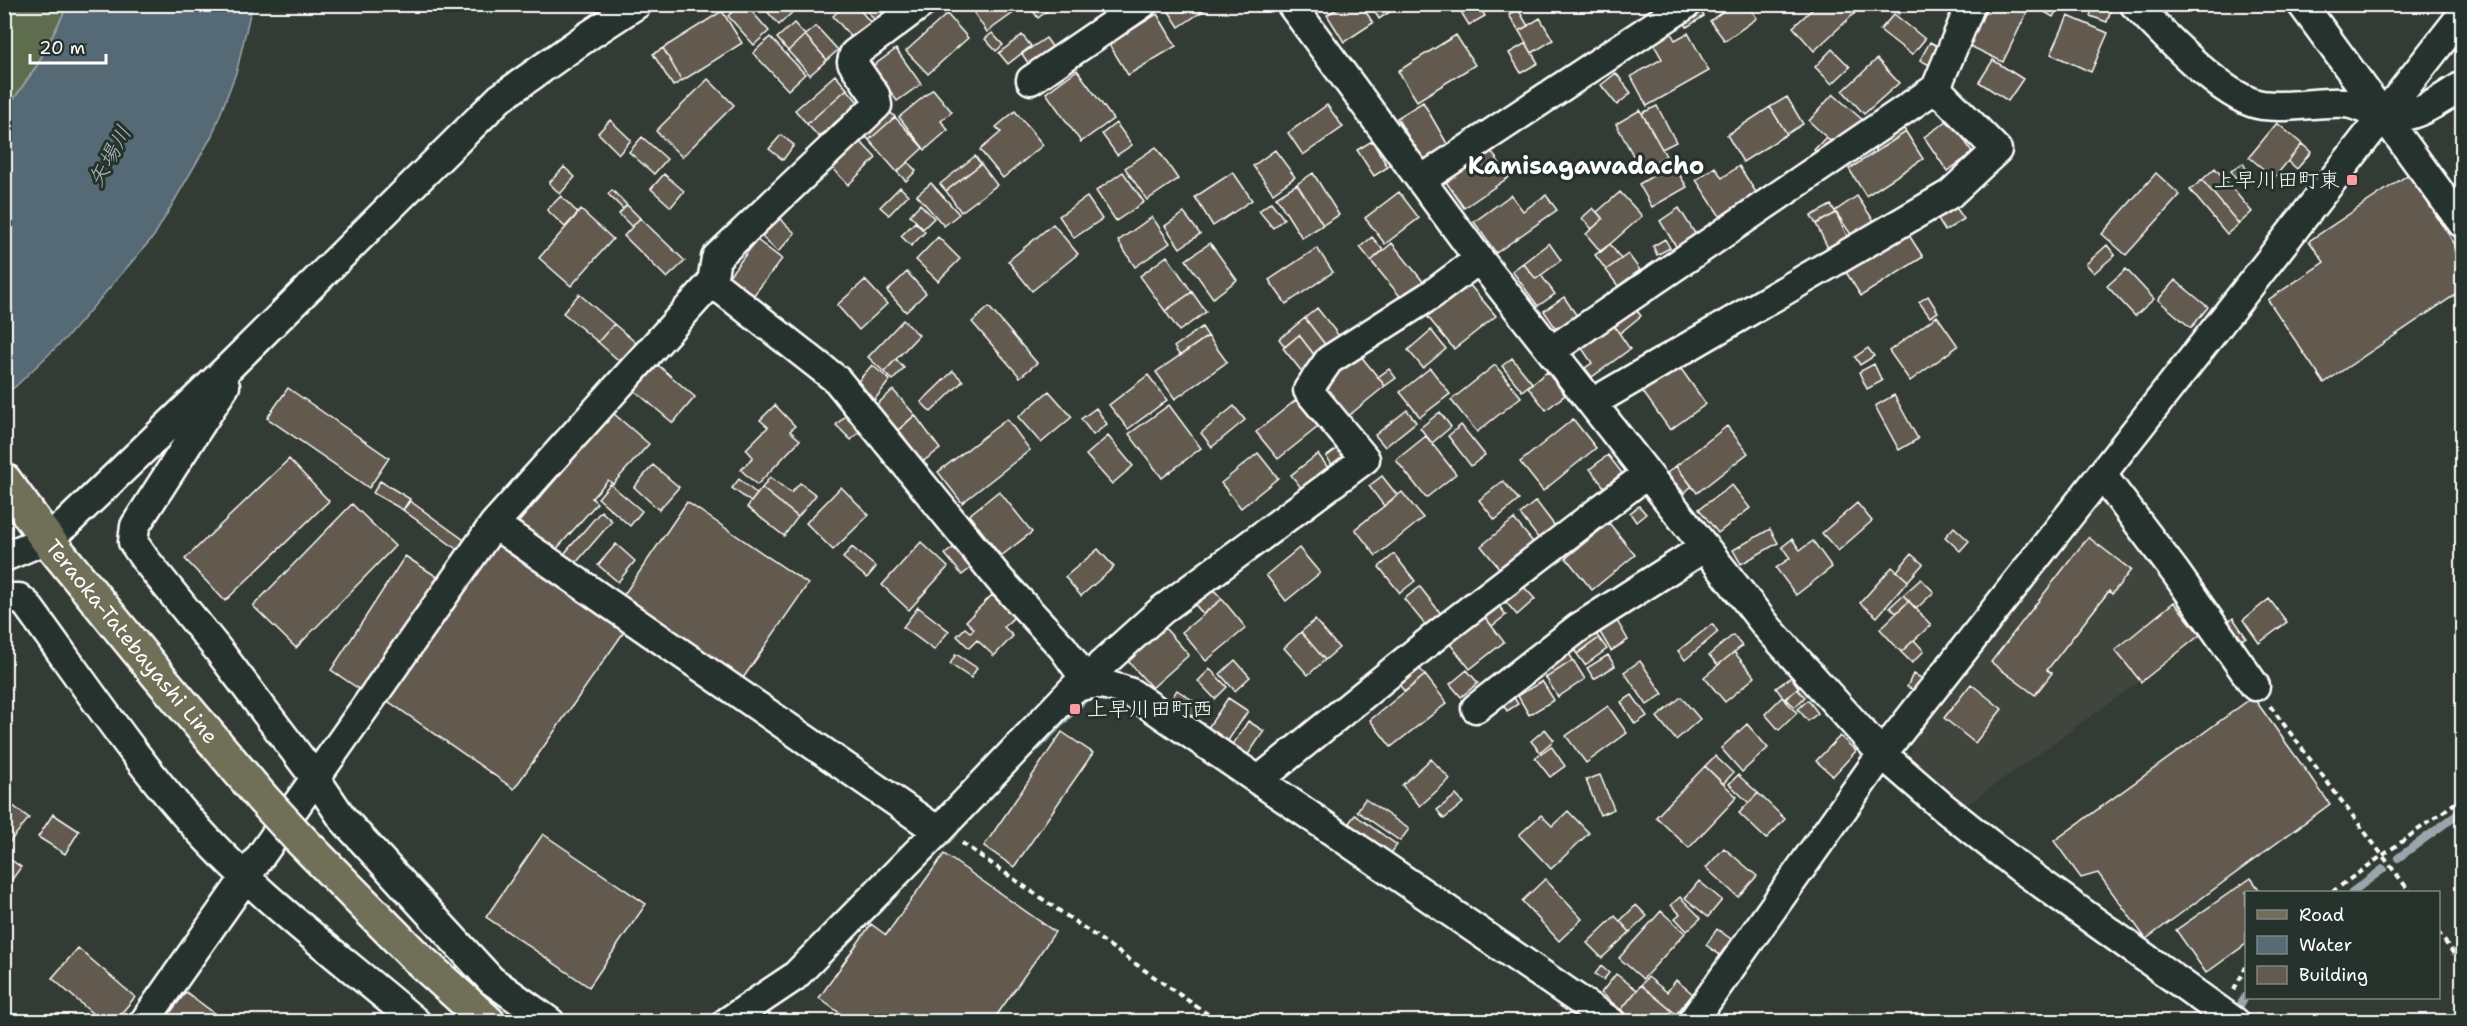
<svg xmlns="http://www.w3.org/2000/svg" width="2467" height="1026" font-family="'Shantell Sans','Klee One',sans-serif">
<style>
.built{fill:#41443c}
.green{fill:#5f6d4f;stroke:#afb6a7;stroke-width:1.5}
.water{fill:#566b74;stroke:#9aa6ac;stroke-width:1.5}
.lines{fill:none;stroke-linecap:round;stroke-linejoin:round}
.stream{stroke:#9aa6ac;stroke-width:8}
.building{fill:#645a4f;stroke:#fff;stroke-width:1.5}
.minor-casing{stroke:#fff;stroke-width:33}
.major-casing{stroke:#fff;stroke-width:38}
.path{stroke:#fff;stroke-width:4;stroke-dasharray:6 4.5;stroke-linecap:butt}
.minor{stroke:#26332d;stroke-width:28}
.major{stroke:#706f59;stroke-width:33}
.major-bridge-casing{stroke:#fff;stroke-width:38;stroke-linecap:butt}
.major-bridge{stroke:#706f59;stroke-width:33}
.poi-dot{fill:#ff9aa2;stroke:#26332d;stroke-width:2}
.labels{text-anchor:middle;stroke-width:6;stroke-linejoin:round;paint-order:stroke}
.poi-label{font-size:21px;fill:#fff;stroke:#26332d;text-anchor:end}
.street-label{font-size:21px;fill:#fff;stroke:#26332d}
.water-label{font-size:22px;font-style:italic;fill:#b3bcc0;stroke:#26332d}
.quarter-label{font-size:24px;font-weight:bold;fill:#fff;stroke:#26332d}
</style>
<rect width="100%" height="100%" fill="#323b34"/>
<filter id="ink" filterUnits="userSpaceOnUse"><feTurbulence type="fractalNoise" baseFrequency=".0167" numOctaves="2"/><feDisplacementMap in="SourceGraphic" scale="12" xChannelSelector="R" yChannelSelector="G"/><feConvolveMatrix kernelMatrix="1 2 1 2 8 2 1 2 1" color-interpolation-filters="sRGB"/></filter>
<g filter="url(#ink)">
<path class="built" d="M2116 492 2214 628 1967 805 1910 756 1911 742 2098 495Z"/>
<path class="green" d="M5 5H68L38 64 5 112Z"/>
<path class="water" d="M68 5H252L237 70 212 136 154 236 69 335 15 387 5 394V112L38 64Z"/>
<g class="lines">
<path class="stream" d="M1037 747 1083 700
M2398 858 2462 811
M2352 892 2383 869
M2239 1007 2246 996"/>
</g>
<path class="building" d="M740 4H745L769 31 754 45 728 16Z
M770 4H801L779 25 765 9Z
M846 4H855L876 29 858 45 833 16Z
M862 4H906L879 26Z
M980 4H1022L1023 6 987 32 972 10Z
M1028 4H1055V5L1038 18Z
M1164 4H1213L1179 27Z
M1344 4H1361L1373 23 1344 42 1327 15Z
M1370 4H1402L1379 19Z
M1472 4H1478L1485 16 1469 25 1461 12Z
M1733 4H1747L1757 18 1725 41 1710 21Z
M1818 4H1847L1855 13 1814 51 1793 27Z
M1883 4H1905L1899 14Z
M1989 4H2021L2029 8 2003 62 1968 45Z
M2031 4H2060L2053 17Z
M2094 4 2112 6 2107 22 2090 16Z
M1698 7 1704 16 1687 27 1682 18Z
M1518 9 1528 26 1519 31 1509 15Z
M722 11 742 43 682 81 663 48Z
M947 14 968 38 928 74 906 51Z
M1157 14 1176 46 1128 75 1109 44Z
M1894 14 1925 39 1912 55 1880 30Z
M2068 16 2108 33 2091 72 2051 54Z
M1540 18 1553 40 1532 53 1519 31Z
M794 23 805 35 788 51 777 38Z
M816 26 838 50 827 60 805 35Z
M992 33 1003 45 996 51 985 39Z
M1671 33 1675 40 1688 33 1709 71 1647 106 1631 76 1662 59 1653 43Z
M805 35 827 60 810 75 788 51Z
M1022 35 1031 46 1008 64 999 53Z
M1456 35 1475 65 1417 101 1398 71Z
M770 37 805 74 788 90 753 53Z
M1046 38 1058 55 1034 72 1022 54Z
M1930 42 1943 49 1933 67 1920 60Z
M1526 43 1538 63 1521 73 1509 53Z
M663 48 682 81 673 86 653 54Z
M896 49 921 84 897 101 873 66Z
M1832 49 1850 67 1832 84 1815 67Z
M1877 59 1899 83 1864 114 1843 91Z
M1993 60 2023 79 2008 101 1979 82Z
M1077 70 1113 119 1081 142 1046 93Z
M1616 73 1631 93 1617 105 1601 85Z
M835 75 847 89 807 124 795 110Z
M708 79 734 105 682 157 656 131Z
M847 89 858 102 819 137 807 124Z
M933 89 952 112 941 121 948 130 925 150 899 117Z
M1833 94 1865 122 1840 150 1809 121Z
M1787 97 1803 124 1787 134 1770 107Z
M1423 102 1449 147 1424 162 1397 118Z
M1327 105 1343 127 1303 155 1288 133Z
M1657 106 1676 142 1662 149 1642 113Z
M1770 107 1787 134 1743 162 1727 135Z
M1640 110 1666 156 1641 170 1616 124Z
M889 111 895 117 869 140 863 134Z
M1015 111 1043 145 1003 178 980 150 1001 132 996 127Z
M895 117 923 148 897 172 869 140Z
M1950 119 1973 153 1947 171 1924 137Z
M610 120 631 140 619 154 598 133Z
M1899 121 1906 132 1876 152 1869 140Z
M1116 123 1132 145 1117 155 1102 134Z
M2277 123 2302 144 2274 178 2249 157Z
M1906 132 1923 159 1866 196 1849 169Z
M781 135 794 145 783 160 769 149Z
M642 137 667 159 654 174 629 152Z
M1826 137 1837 146 1825 160 1814 150Z
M858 139 876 158 848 185 830 165Z
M1372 141 1388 167 1374 176 1357 150Z
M2302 144 2311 152 2297 169 2288 161Z
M1156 147 1178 179 1147 200 1125 168Z
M1489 148 1509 177 1464 208 1444 179Z
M1275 150 1295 177 1273 193 1253 166Z
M975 156 981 164 946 191 940 184Z
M908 162 916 171 906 181 897 172Z
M2243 163 2249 174 2237 181 2231 171Z
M981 164 997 185 961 212 946 191Z
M1673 164 1687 187 1652 207 1639 184Z
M1739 166 1761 200 1725 224 1696 180 1715 167 1722 178Z
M564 167 575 177 560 194 549 183Z
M2215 168 2252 212 2239 224 2202 180Z
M1123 172 1144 202 1116 221 1096 191Z
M1233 172 1252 200 1213 226 1195 197Z
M1313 173 1339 215 1323 225 1297 184Z
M2156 173 2180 195 2126 255 2102 234Z
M664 174 684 191 671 207 651 189Z
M2409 174 2462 255V290L2324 383 2268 300 2324 262 2309 241Z
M2202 180 2239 224 2227 234 2190 190Z
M931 183 959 214 944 226 917 195Z
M1297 184 1323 225 1302 238 1276 197Z
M900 187 908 195 889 215 880 207Z
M612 190 627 205 623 209 608 194Z
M1399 192 1419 218 1385 244 1365 218Z
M1620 192 1642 216 1601 252 1586 234 1603 219 1597 212Z
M1511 195 1523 211 1546 195 1557 210 1496 253 1474 222Z
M561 196 578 213 565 227 547 210Z
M1857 196 1876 224 1854 239 1835 211Z
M1087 197 1102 219 1074 238 1059 216Z
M1271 202 1284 219 1273 228 1259 211Z
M1953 203 1964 219 1945 231 1935 215Z
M920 204 934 218 923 229 910 215Z
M627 205 640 218 632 227 619 214Z
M1831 205 1836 213 1816 224 1811 216Z
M1593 208 1603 219 1592 229 1582 218Z
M1679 208 1696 235 1677 248 1660 221Z
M581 210 613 239 571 286 539 258Z
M1184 213 1200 234 1180 248 1165 226Z
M1836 213 1850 242 1830 252 1816 224Z
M1152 217 1170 243 1135 267 1118 241Z
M640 218 685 261 667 278 624 236Z
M779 218 795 233 778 252 761 236Z
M915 222 925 232 911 246 901 236Z
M1053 224 1078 254 1032 291 1008 261Z
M1905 229 1923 257 1861 296 1844 269Z
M938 237 960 259 938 281 916 260Z
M1372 237 1383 250 1371 261 1360 247Z
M1665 239 1670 248 1657 255 1653 246Z
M757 240 782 259 750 300 725 281Z
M1210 243 1237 280 1213 298 1186 260Z
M1392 243 1429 289 1408 306 1371 261Z
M1549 243 1561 260 1536 279 1523 263Z
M1610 244 1621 259 1606 270 1595 255Z
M2107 245 2115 255 2094 273 2086 264Z
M1317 248 1333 272 1286 304 1269 280Z
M1628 254 1640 270 1618 286 1606 270Z
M1167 256 1192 292 1165 311 1140 276Z
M1523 263 1536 279 1541 275 1555 294 1538 306 1512 271Z
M2126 269 2154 299 2135 316 2107 286Z
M907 272 926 293 906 312 887 291Z
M865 280 887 304 859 330 837 305Z
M2175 280 2208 307 2191 328 2158 300Z
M1468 283 1496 316 1454 349 1427 316Z
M1192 292 1206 312 1179 331 1165 311Z
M579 294 614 324 598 342 563 313Z
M1928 296 1938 312 1930 317 1919 302Z
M1564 297 1577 316 1557 330 1544 311Z
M1630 302 1641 316 1620 333 1609 319Z
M989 307 1037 363 1020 377 972 322Z
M1317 308 1340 337 1327 347 1305 318Z
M1937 316 1958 346 1910 381 1889 351Z
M1305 318 1327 347 1315 356 1299 335 1285 347 1279 339Z
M903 320 919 335 884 372 868 357Z
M614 324 642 348 626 367 598 342Z
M1613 324 1630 349 1592 377 1585 368 1592 363 1581 347Z
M1202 327 1208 336 1180 356 1174 347Z
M1431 330 1446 349 1423 368 1408 350Z
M1299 335 1323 366 1307 378 1283 348Z
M1208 336 1227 362 1175 399 1156 372Z
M1868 348 1874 356 1860 365 1855 357Z
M1360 355 1385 386 1341 422 1316 391Z
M1512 358 1532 383 1522 391 1502 366Z
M896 359 904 368 893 380 884 372Z
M1874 364 1882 381 1867 389 1859 372Z
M658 365 695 397 673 423 635 391Z
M872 365 890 380 872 403 853 387Z
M1495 365 1521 397 1477 432 1451 400Z
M1679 366 1706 404 1670 430 1643 392Z
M1430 368 1450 394 1420 417 1400 392Z
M1389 369 1396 378 1385 386 1378 377Z
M953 371 963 381 931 412 921 402Z
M1547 372 1565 395 1546 410 1528 387Z
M1148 375 1167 400 1128 429 1109 405Z
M288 388 389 458 369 488 267 418Z
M893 390 915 415 898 430 876 405Z
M1049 391 1072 417 1041 443 1018 417Z
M1894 395 1918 439 1899 450 1875 406Z
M1296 400 1318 427 1278 459 1256 432Z
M775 405 795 426 790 431 800 440 757 485 741 470 753 457 746 449 768 427 760 420Z
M1169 405 1201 448 1162 478 1129 434Z
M1234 406 1245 420 1212 447 1201 433Z
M1096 408 1107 424 1093 435 1081 419Z
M1407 410 1416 422 1385 447 1375 435Z
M1440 412 1451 427 1432 443 1420 428Z
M613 413 649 444 613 484 608 480 592 498 597 503 554 552 519 522Z
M848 413 863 428 851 440 836 425Z
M915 415 940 449 922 462 899 430Z
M1007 419 1030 450 962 503 938 472Z
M1573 419 1596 448 1543 491 1520 462Z
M1461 425 1485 455 1471 466 1448 436Z
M1727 426 1748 453 1697 493 1676 466Z
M1108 436 1133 466 1112 484 1086 455Z
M1426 436 1456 474 1426 498 1396 460Z
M1342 445 1352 457 1336 469 1326 457Z
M1258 453 1278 478 1241 508 1221 483Z
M1318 454 1332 473 1306 494 1291 475Z
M1608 455 1622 473 1604 487 1590 469Z
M289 459 329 501 225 601 185 559Z
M653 465 679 487 659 510 634 487Z
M1676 466 1692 486 1684 493 1667 473Z
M1382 476 1397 495 1384 506 1369 486Z
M770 477 791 493 800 483 816 495 798 517 762 488Z
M739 479 757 494 751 502 732 488Z
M380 481 410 499 403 510 373 493Z
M1503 481 1519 500 1495 520 1479 500Z
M610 484 642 511 630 526 598 498Z
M1732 485 1750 508 1718 533 1699 509Z
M841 487 869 515 833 550 806 523Z
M762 488 798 517 784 536 747 507Z
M999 491 1032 532 1001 556 969 515Z
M1402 492 1423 518 1376 556 1355 529Z
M410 501 464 540 458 550 403 510Z
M1536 501 1558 530 1542 543 1520 514Z
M687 502 808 584 741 681 621 599Z
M1857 503 1872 521 1838 551 1822 533Z
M352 504 395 546 296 648 253 606Z
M1639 506 1646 514 1636 522 1630 513Z
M601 511 612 521 575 564 564 554Z
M1514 519 1537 547 1504 574 1481 546Z
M1609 523 1635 555 1592 590 1566 558Z
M1954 527 1969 541 1960 551 1945 537Z
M1770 529 1778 543 1741 564 1733 550Z
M2088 537 2131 570 2112 594 2109 591 2047 670 2052 673 2035 695 1991 662Z
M1792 539 1800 550 1813 541 1832 567 1796 595 1776 568 1790 558 1782 547Z
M494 541 624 632 514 789 385 699Z
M921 542 948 567 909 610 882 585Z
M959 543 976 564 962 575 945 554Z
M616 544 635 561 618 582 598 565Z
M852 547 876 567 867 578 843 558Z
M1299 548 1320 573 1286 601 1266 575Z
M1098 549 1114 567 1081 596 1065 577Z
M1394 554 1415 581 1400 593 1379 567Z
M1911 554 1923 564 1908 581 1897 571Z
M405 556 439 578 365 693 331 670Z
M1892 567 1908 581 1877 617 1860 603Z
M1921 579 1934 592 1916 609 1903 595Z
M1523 586 1535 599 1517 615 1505 601Z
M1211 587 1222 599 1203 614 1193 602Z
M1420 587 1442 615 1427 627 1404 599Z
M992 595 1014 617 1004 627 1013 636 994 656 977 640 969 648 957 636 965 628 970 632 974 629 966 621Z
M1903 595 1909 601 1896 613 1890 607Z
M1222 599 1246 628 1206 661 1182 632Z
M1494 599 1506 615 1492 626 1480 611Z
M2269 599 2287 622 2259 643 2243 620Z
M1909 601 1931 625 1901 652 1880 629Z
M2174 602 2200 635 2141 682 2115 650Z
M918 607 949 631 934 650 903 627Z
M1484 616 1504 642 1470 669 1450 644Z
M2233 618 2246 637 2234 645 2222 627Z
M1616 619 1628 640 1611 651 1598 629Z
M1315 620 1339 648 1325 660 1301 632Z
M1712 624 1718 632 1685 660 1678 651Z
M1165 628 1189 655 1152 688 1128 661Z
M1593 629 1599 638 1577 654 1570 644Z
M1301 632 1325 660 1308 675 1284 648Z
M1733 635 1742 646 1718 665 1709 655Z
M1599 638 1607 649 1585 665 1577 654Z
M1914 640 1924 651 1912 663 1901 652Z
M1565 647 1573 660 1546 678 1538 665Z
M1734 652 1755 677 1725 702 1704 677Z
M956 654 977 668 971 678 950 664Z
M1608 655 1615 666 1594 679 1587 668Z
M1235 660 1250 677 1235 691 1220 674Z
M1573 660 1585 679 1558 697 1546 678Z
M1640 661 1663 694 1647 705 1624 672Z
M1416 664 1425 675 1405 692 1396 681Z
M1210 669 1227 687 1215 699 1198 681Z
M1467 670 1478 683 1461 697 1450 684Z
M1913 674 1924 679 1918 692 1907 687Z
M1425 675 1447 703 1391 747 1370 720Z
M1791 677 1799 688 1784 699 1776 688Z
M1542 681 1554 700 1529 715 1518 696Z
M1971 684 2002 709 1975 743 1944 718Z
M1797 689 1805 697 1795 707 1786 699Z
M1177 690 1201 706 1189 725 1165 708Z
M1510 691 1518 704 1507 711 1499 698Z
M1632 695 1647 716 1635 724 1621 702Z
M1681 697 1700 719 1676 740 1657 717Z
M1782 697 1797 713 1779 730 1765 714Z
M2253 697 2330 804 2146 939 2098 873 2081 878 2054 841Z
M1228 698 1248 711 1225 745 1205 732Z
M1808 700 1818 713 1808 721 1798 709Z
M1608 706 1627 733 1586 763 1566 736Z
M1248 721 1264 731 1243 762 1228 752Z
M1747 724 1768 748 1742 772 1721 748Z
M1545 729 1554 740 1540 752 1531 741Z
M1062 732 1093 753 1014 867 984 846Z
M1840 736 1856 751 1833 776 1816 761Z
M1551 746 1565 766 1550 777 1535 758Z
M1715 756 1733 773 1723 784 1705 766Z
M1431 759 1450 779 1420 806 1402 785Z
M1705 766 1737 797 1689 848 1656 817Z
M1600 775 1614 809 1600 815 1586 780Z
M1738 775 1758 793 1749 803 1729 784Z
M1758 793 1785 819 1766 839 1739 813Z
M1456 795 1463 803 1444 819 1437 810Z
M4 799 29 818 4 849Z
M1365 799 1409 829 1400 841 1357 811Z
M1568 811 1589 833 1551 869 1519 835 1541 815 1552 826Z
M53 814 79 831 65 854 38 837Z
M1355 815 1397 845 1387 859 1345 828Z
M543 834 646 904 589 987 486 917Z
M1724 848 1757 876 1738 897 1706 868Z
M944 854 1055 932 992 1022H852L819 998 871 924 886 935Z
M4 855 21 867 8 885 4 882Z
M2251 878 2261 892H2246V944L2206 973 2176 930Z
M1545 879 1582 919 1559 941 1522 901Z
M1699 881 1722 900 1708 917 1685 898Z
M1680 897 1701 918 1687 931 1675 918 1680 914 1671 905Z
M1636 905 1647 916 1630 932 1620 921Z
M1661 911 1685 933 1643 979 1619 958Z
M1615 916 1630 932 1602 958 1587 943Z
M1717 929 1731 939 1720 955 1706 945Z
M78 948 135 997 114 1022H102L52 978Z
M1601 966 1609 973 1603 980 1595 974Z
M1616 974 1637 990 1621 1010 1601 993Z
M1648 977 1667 992 1676 980 1693 994 1676 1014 1641 985Z
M1641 985 1672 1011 1664 1022H1636L1621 1010Z
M186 992 214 1013 207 1022H163Z"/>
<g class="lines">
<defs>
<path id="minor" d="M1291 4 1479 259 1768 628 1882 754 1943 807 2020 868 2235 1022
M2134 4C2164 33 2222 99 2262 105 2290 109 2317 101 2345 103 2359 104 2370 113 2383 116 2413 122 2439 100 2462 86
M2302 4 2462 223
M1031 80 1142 4
M1421 180 1687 4
M712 282 837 380 1000 580 1063 648 1088 683 1101 665 1162 610 1365 459 1308 390 1329 360 1431 295 1479 259
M1551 351 1936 88 1971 4
M225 386 135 526 133 542 144 558 219 651 316 779 343 819 491 980 550 1022
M1592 403 1950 194 1997 150 1936 88
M2102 475 2176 573 2255 686
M494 524 938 831
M4 557 47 539 67 523 227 369 500 98 588 36 637 4
M4 598H19L27 605C85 684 140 768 207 839 270 906 346 962 416 1022
M1476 708 1578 628 1705 547
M1259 780 1437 635 1647 474
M144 1022 494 524 712 282 716 258 877 105 875 95 852 62 854 54 921 4
M727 1022 794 977 938 831 1074 688C1096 680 1109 685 1131 693L1611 1022
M1692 1022 1882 754 2462 15"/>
<g id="major">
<path id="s1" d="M4 480 47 539 157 674 262 798"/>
<path d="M297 836 413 954 488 1022"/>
</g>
</defs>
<use href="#minor" class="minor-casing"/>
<use href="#major" class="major-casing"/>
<path class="path" d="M2270 706 2410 892
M962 843 1219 1022
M2332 892 2462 798
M2438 932 2462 965
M2234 990 2246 967"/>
<use href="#minor" class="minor"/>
<use href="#major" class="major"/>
<defs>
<path id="major-bridge" d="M262 798 297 836"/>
</defs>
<use href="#major-bridge" class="major-bridge-casing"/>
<use href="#major-bridge" class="major-bridge"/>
</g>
</g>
<g class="poi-dot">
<rect x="2346" y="174" width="12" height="12" rx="3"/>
<rect x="1069" y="703" width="12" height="12" rx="3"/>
</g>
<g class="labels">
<g class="poi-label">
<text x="2340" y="187">上早川田町東</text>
<text x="1087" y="716" text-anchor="start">上早川田町西</text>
</g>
<g class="street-label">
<text dy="7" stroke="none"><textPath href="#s1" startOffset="206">Teraoka-Tatebayashi Line</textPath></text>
</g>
<g class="water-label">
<text transform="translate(109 156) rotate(-61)" y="8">矢場川</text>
</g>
<g class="quarter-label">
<text x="1586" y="174">Kamisagawadacho</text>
</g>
</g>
<rect width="2467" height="1026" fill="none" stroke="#26332d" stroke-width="24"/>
<rect x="12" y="12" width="2443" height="1002" fill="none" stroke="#fff" stroke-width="2" filter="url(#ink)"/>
<rect x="2245" y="891" width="195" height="108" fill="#26332d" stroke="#7d8581" stroke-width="1.5"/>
<rect x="2257" y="910" width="30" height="9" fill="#706f59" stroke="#7d8581" stroke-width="1.5"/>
<text x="2299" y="921" font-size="18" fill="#ffffff">Road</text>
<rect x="2257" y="936" width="30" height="18" fill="#566b74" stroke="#7d8581" stroke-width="1.5"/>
<text x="2299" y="951" font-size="18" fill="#ffffff">Water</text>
<rect x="2257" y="966" width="30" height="18" fill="#645a4f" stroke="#7d8581" stroke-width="1.5"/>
<text x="2299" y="981" font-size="18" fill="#ffffff">Building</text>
<path d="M30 54v9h76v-9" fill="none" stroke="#ffffff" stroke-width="3"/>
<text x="39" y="54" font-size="18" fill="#ffffff" stroke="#26332d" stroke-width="4.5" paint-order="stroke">20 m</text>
</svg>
